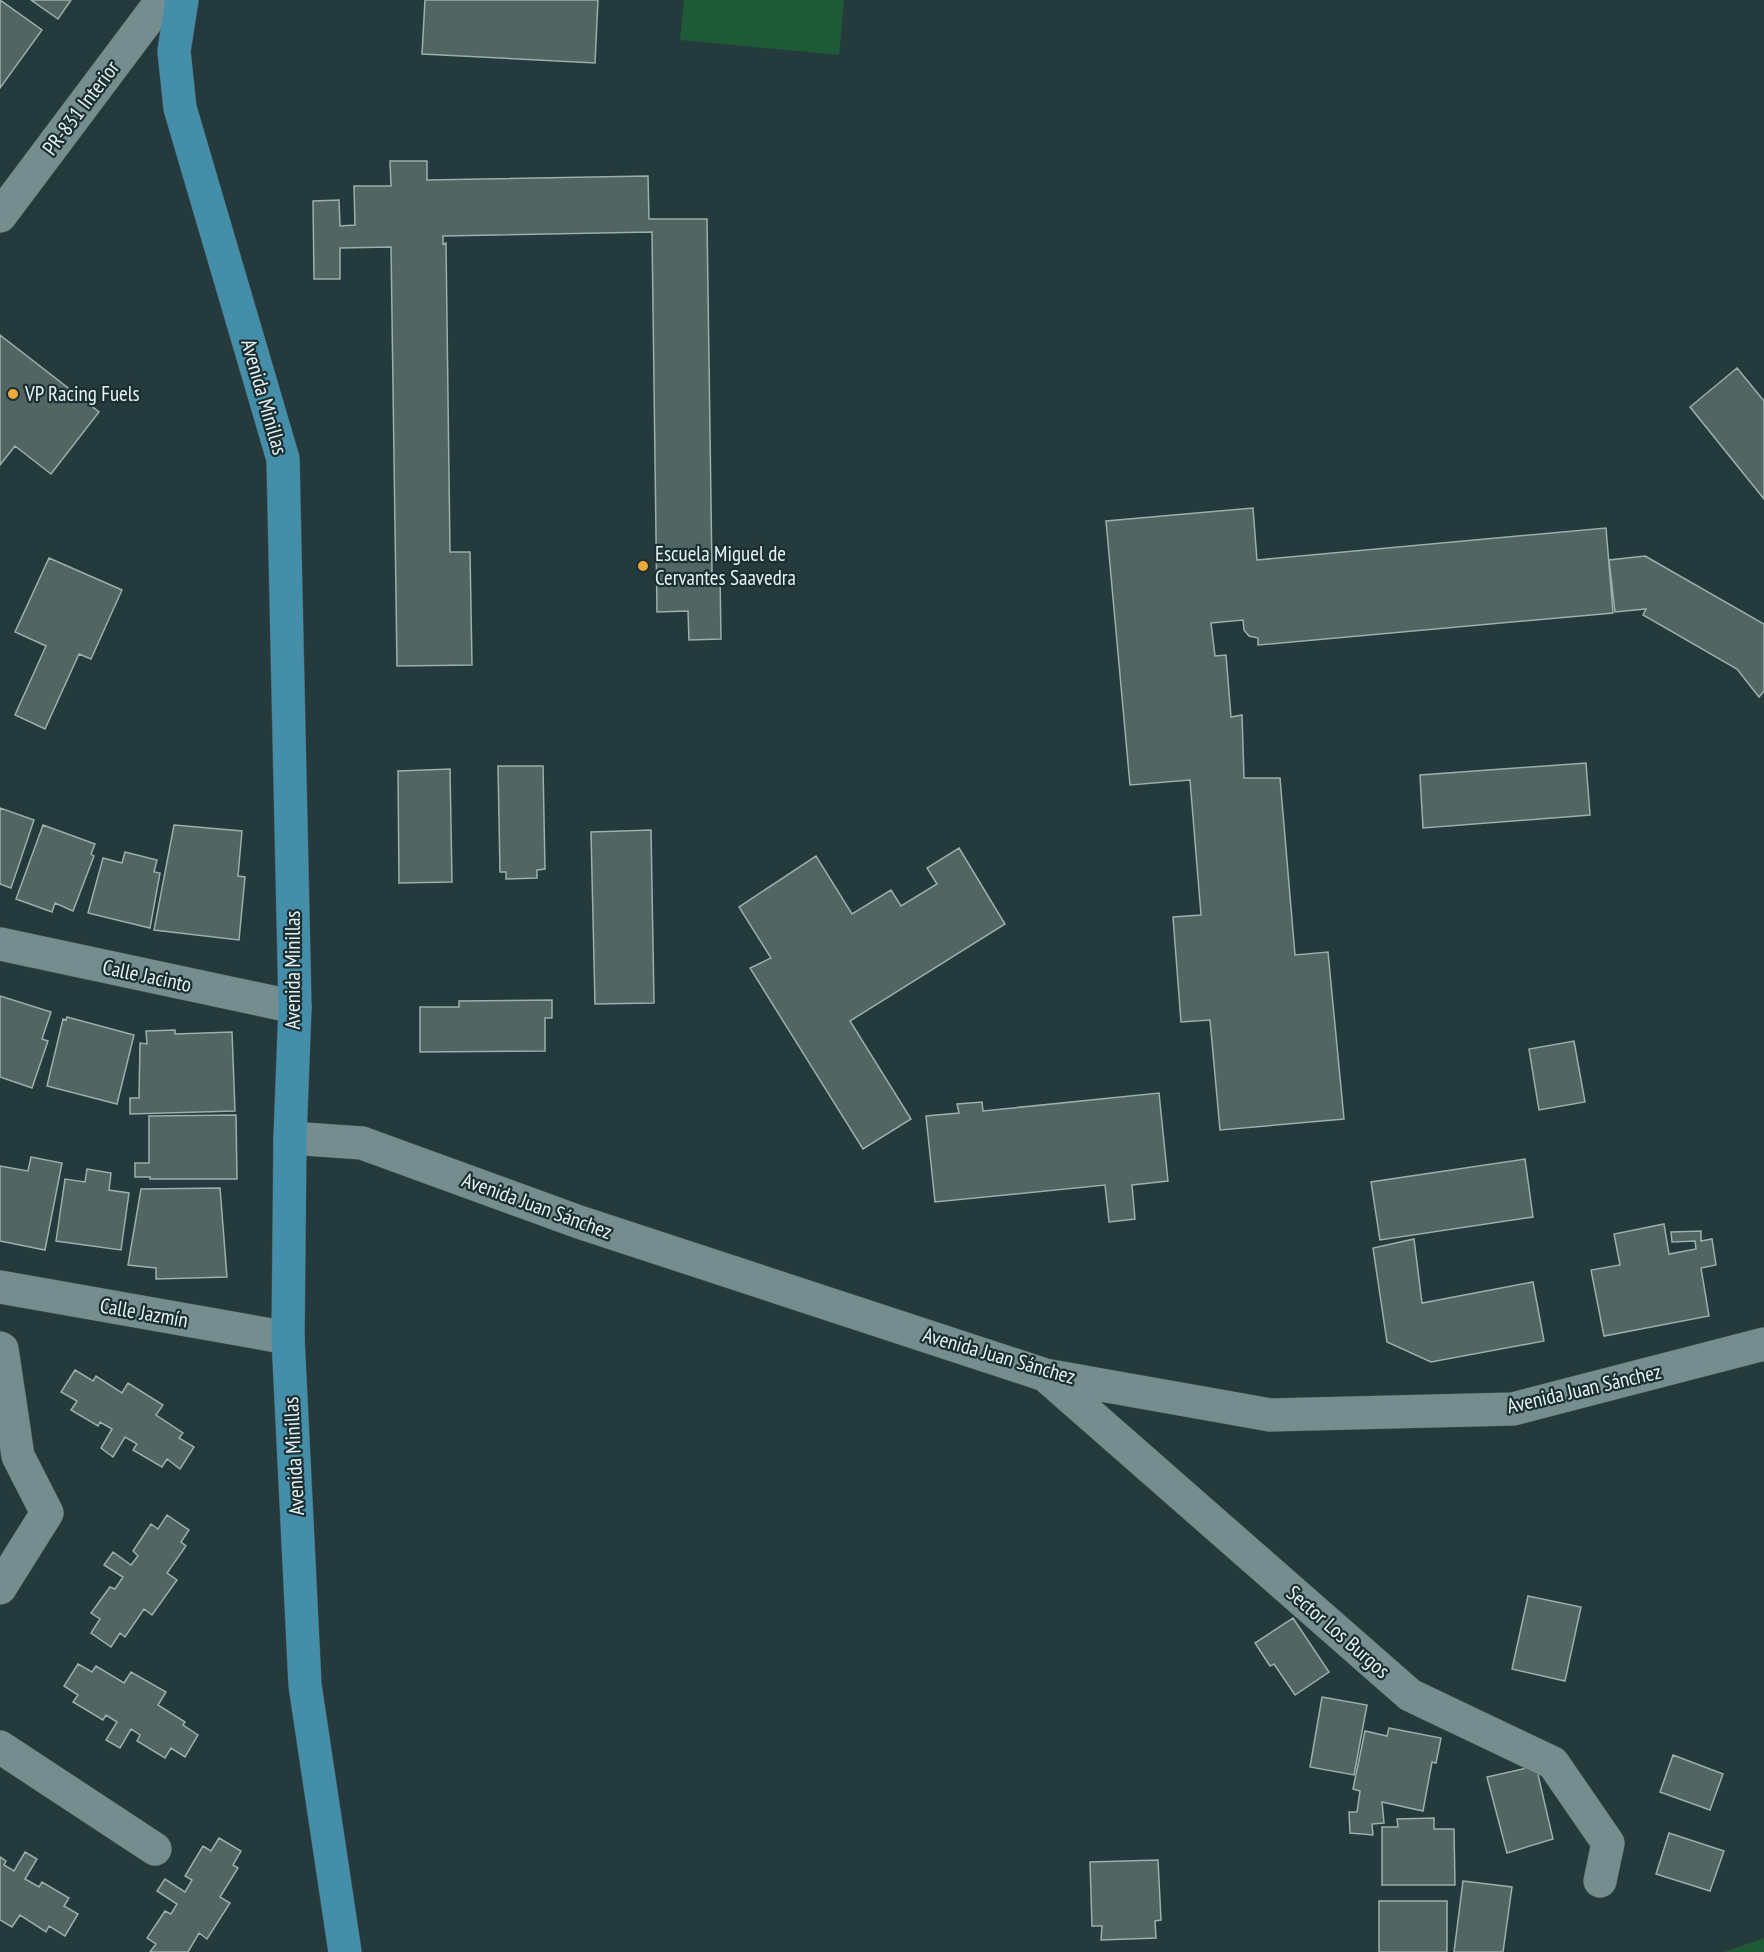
<svg xmlns="http://www.w3.org/2000/svg" width="1764" height="1952" font-family="'PT Sans Narrow',sans-serif">
<style>
.green{fill:#1f5a37}
.building{fill:#516662;stroke:#99b0ab;stroke-width:1.5}
.lines{fill:none;stroke-linecap:round;stroke-linejoin:round}
.minor-casing{stroke:#455759;stroke-width:34}
.major-casing{stroke:#455759;stroke-width:34}
.minor{stroke:#768d90;stroke-width:33}
.major{stroke:#448eaa;stroke-width:33}
.poi-dot{fill:#ebaa39;stroke:#1b2f32;stroke-width:2}
.labels{text-anchor:middle;stroke-width:4.5;stroke-linejoin:round;paint-order:stroke}
.street-label{font-size:21px;fill:#e6f2f4;stroke:#1b2f32}
.poi-label{font-size:21px;fill:#e6f2f4;stroke:#1b2f32;text-anchor:start}
</style>
<rect width="100%" height="100%" fill="#253a3c"/>
<path class="green" d="M684 0H844L839 55 680 40Z
M1764 1938V1952H1724Z"/>
<path class="building" d="M0 0 42 30 0 88Z
M31 0H71L58 19Z
M425 0H598L595 63 422 54Z
M390 161H427V180L648 176 649 219H707L712 574H720L721 639 689 640 688 611 657 612 652 232 443 236V244L446 243 450 552H470L472 665 397 666 391 247 340 248V279H314L313 201 339 200 340 226 355 225 354 186H391Z
M0 335 99 412 51 474 15 446 0 465Z
M1737 368 1764 401V499L1690 407Z
M1253 508 1257 560 1606 528 1613 613 1258 645V638L1249 636 1244 630 1243 620 1211 623 1215 656 1226 655 1231 717 1242 715 1244 778H1280L1295 955 1328 952 1344 1119 1220 1130 1210 1020 1181 1022 1173 917 1201 915 1190 780 1130 785 1106 521Z
M1645 556 1764 624V691L1759 697 1737 669 1643 615 1646 609 1615 612 1609 560Z
M49 558 122 590 91 659 79 654 45 729 15 715 46 646 15 632Z
M1586 763 1590 815 1423 828 1420 775Z
M498 766H543L545 869 537 870V878L506 879V872H500Z
M450 769 452 882 399 883 398 771Z
M0 808 34 820 11 888 0 884Z
M43 825 95 844 91 854 94 856 73 911 55 903 52 912 16 899Z
M174 825 242 831 238 876 245 877 239 940 154 930Z
M651 830 654 1003 595 1004 591 832Z
M959 848 1005 924 850 1021 911 1119 863 1149 750 968 771 958 739 907 816 856 852 914 891 890 901 906 937 884 927 868Z
M125 852 157 860 154 872 160 873 150 928 88 913 103 858 122 863Z
M0 996 51 1012 42 1039 48 1041 32 1088 0 1077Z
M552 1000V1018H545V1051L420 1052V1007H459V1001Z
M67 1017 134 1035 117 1104 47 1086 63 1019 66 1020Z
M175 1030V1034L232 1032 235 1111 130 1114V1098H139L140 1043 147 1044 146 1031Z
M1574 1041 1585 1102 1539 1110 1529 1049Z
M1159 1093 1168 1181 1132 1185 1135 1219 1109 1222 1105 1185 935 1202 926 1116 959 1113 957 1104 982 1102 983 1111Z
M236 1115 237 1179H150V1177H135V1163H149V1116Z
M31 1157 62 1163 45 1250 0 1241V1166L28 1171Z
M1525 1159 1533 1217 1380 1240 1371 1182Z
M87 1169 111 1173 109 1190 129 1193 121 1250 56 1241 65 1179 85 1182Z
M220 1188 227 1277 156 1279V1268L128 1265 141 1189Z
M1664 1224 1669 1254 1696 1249 1695 1241 1672 1242 1671 1232 1701 1231V1241L1712 1239 1716 1265 1701 1268 1709 1316 1604 1336 1591 1270 1620 1265 1614 1234Z
M1414 1239 1422 1303 1533 1282 1544 1341 1431 1362 1387 1342 1373 1248Z
M75 1370 93 1381 96 1376 122 1393 128 1383 163 1405 156 1415 183 1433 179 1438 194 1447 180 1469 167 1459 162 1467 133 1450 137 1444 125 1437 113 1457 101 1448 112 1429 100 1422 98 1426 71 1410 77 1401 61 1392Z
M167 1515 189 1530 181 1542 186 1546 167 1573 177 1580 152 1615 144 1609 125 1637 120 1633 111 1647 91 1633 100 1619 91 1613 110 1587 115 1589 123 1577 104 1565 113 1552 131 1565 138 1556 133 1551 151 1524 158 1529Z
M1528 1596 1581 1607 1565 1681 1512 1669Z
M1293 1618 1329 1672 1295 1695 1274 1664 1270 1666 1255 1643Z
M78 1664 92 1672 96 1666 124 1683 131 1672 166 1692 158 1705 185 1722 183 1725 198 1735 185 1757 171 1748 165 1758 137 1741 140 1735 131 1729 120 1748 106 1740 117 1722 106 1715 103 1720 73 1702 78 1695 64 1686Z
M1322 1697 1367 1705 1354 1775 1310 1767Z
M1389 1728 1441 1738 1436 1763 1432 1762 1423 1811 1382 1802 1384 1823 1372 1824 1373 1835 1350 1833 1349 1812H1357L1360 1791 1353 1789 1365 1731 1387 1736Z
M1673 1755 1723 1774 1710 1810 1660 1792Z
M1536 1766 1553 1839 1507 1853 1487 1777Z
M1434 1818V1829H1454L1455 1885H1382V1827H1398L1397 1819Z
M1669 1833 1724 1851 1710 1891 1656 1874Z
M219 1838 241 1851 233 1865 238 1868 220 1897 230 1903 207 1939 199 1933 188 1952H150L156 1944 147 1938 165 1911 171 1914 177 1904 157 1891 165 1879 185 1892 192 1880 185 1876 203 1846 211 1851Z
M25 1852 37 1859 25 1879 39 1887 42 1882 69 1898 64 1906 78 1914 65 1936 49 1926 46 1932 20 1915 12 1927 0 1920V1857L6 1861 4 1865 14 1871Z
M1158 1860 1161 1920 1155 1921 1156 1938 1101 1940 1102 1926H1092L1090 1862Z
M1463 1881 1512 1887 1503 1952H1454Z
M1379 1901H1447V1952H1379Z"/>
<g class="lines">
<defs>
<path id="minor" d="M0 216 162 0
M0 944 295 1007
M290 1138 362 1143 579 1222 1045 1375 1270 1415 1513 1409 1764 1344
M0 1287 288 1338
M0 1348 2 1349 18 1456 47 1513 0 1588
M1045 1375 1410 1695 1553 1763 1608 1843 1600 1881
M0 1747 155 1849"/>
<path id="major" d="M182 0 174 51 180 108 283 459 295 1007 290 1138 288 1338 305 1685 345 1952"/>
</defs>
<use href="#minor" class="minor-casing"/>
<use href="#major" class="major-casing"/>
<use href="#minor" class="minor"/>
<use href="#major" class="major"/>
</g>
<g class="poi-dot">
<circle cx="13" cy="394" r="6"/>
<circle cx="643" cy="566" r="6"/>
</g>
<g class="labels">
<g class="street-label">
<text transform="translate(81 108) rotate(-53)" y="7">PR-831 Interior</text>
<text transform="translate(264 397) rotate(74)" y="7">Avenida Minillas</text>
<text transform="translate(293 970) rotate(-90)" y="7">Avenida Minillas</text>
<text transform="translate(147 976) rotate(12)" y="7">Calle Jacinto</text>
<text transform="translate(537 1206) rotate(20)" y="7">Avenida Juan Sánchez</text>
<text transform="translate(144 1313) rotate(10)" y="7">Calle Jazmín</text>
<text transform="translate(999 1356) rotate(16)" y="7">Avenida Juan Sánchez</text>
<text transform="translate(1584 1389) rotate(-13)" y="7">Avenida Juan Sánchez</text>
<text transform="translate(294 1456) rotate(-93)" y="7">Avenida Minillas</text>
<text transform="translate(1338 1632) rotate(41)" y="7">Sector Los Burgos</text>
</g>
<g class="poi-label">
<text x="25" y="401">VP Racing Fuels</text>
<text x="655" y="561">Escuela Miguel de<tspan x="655" dy="24">Cervantes Saavedra</tspan></text>
</g>
</g>
</svg>
